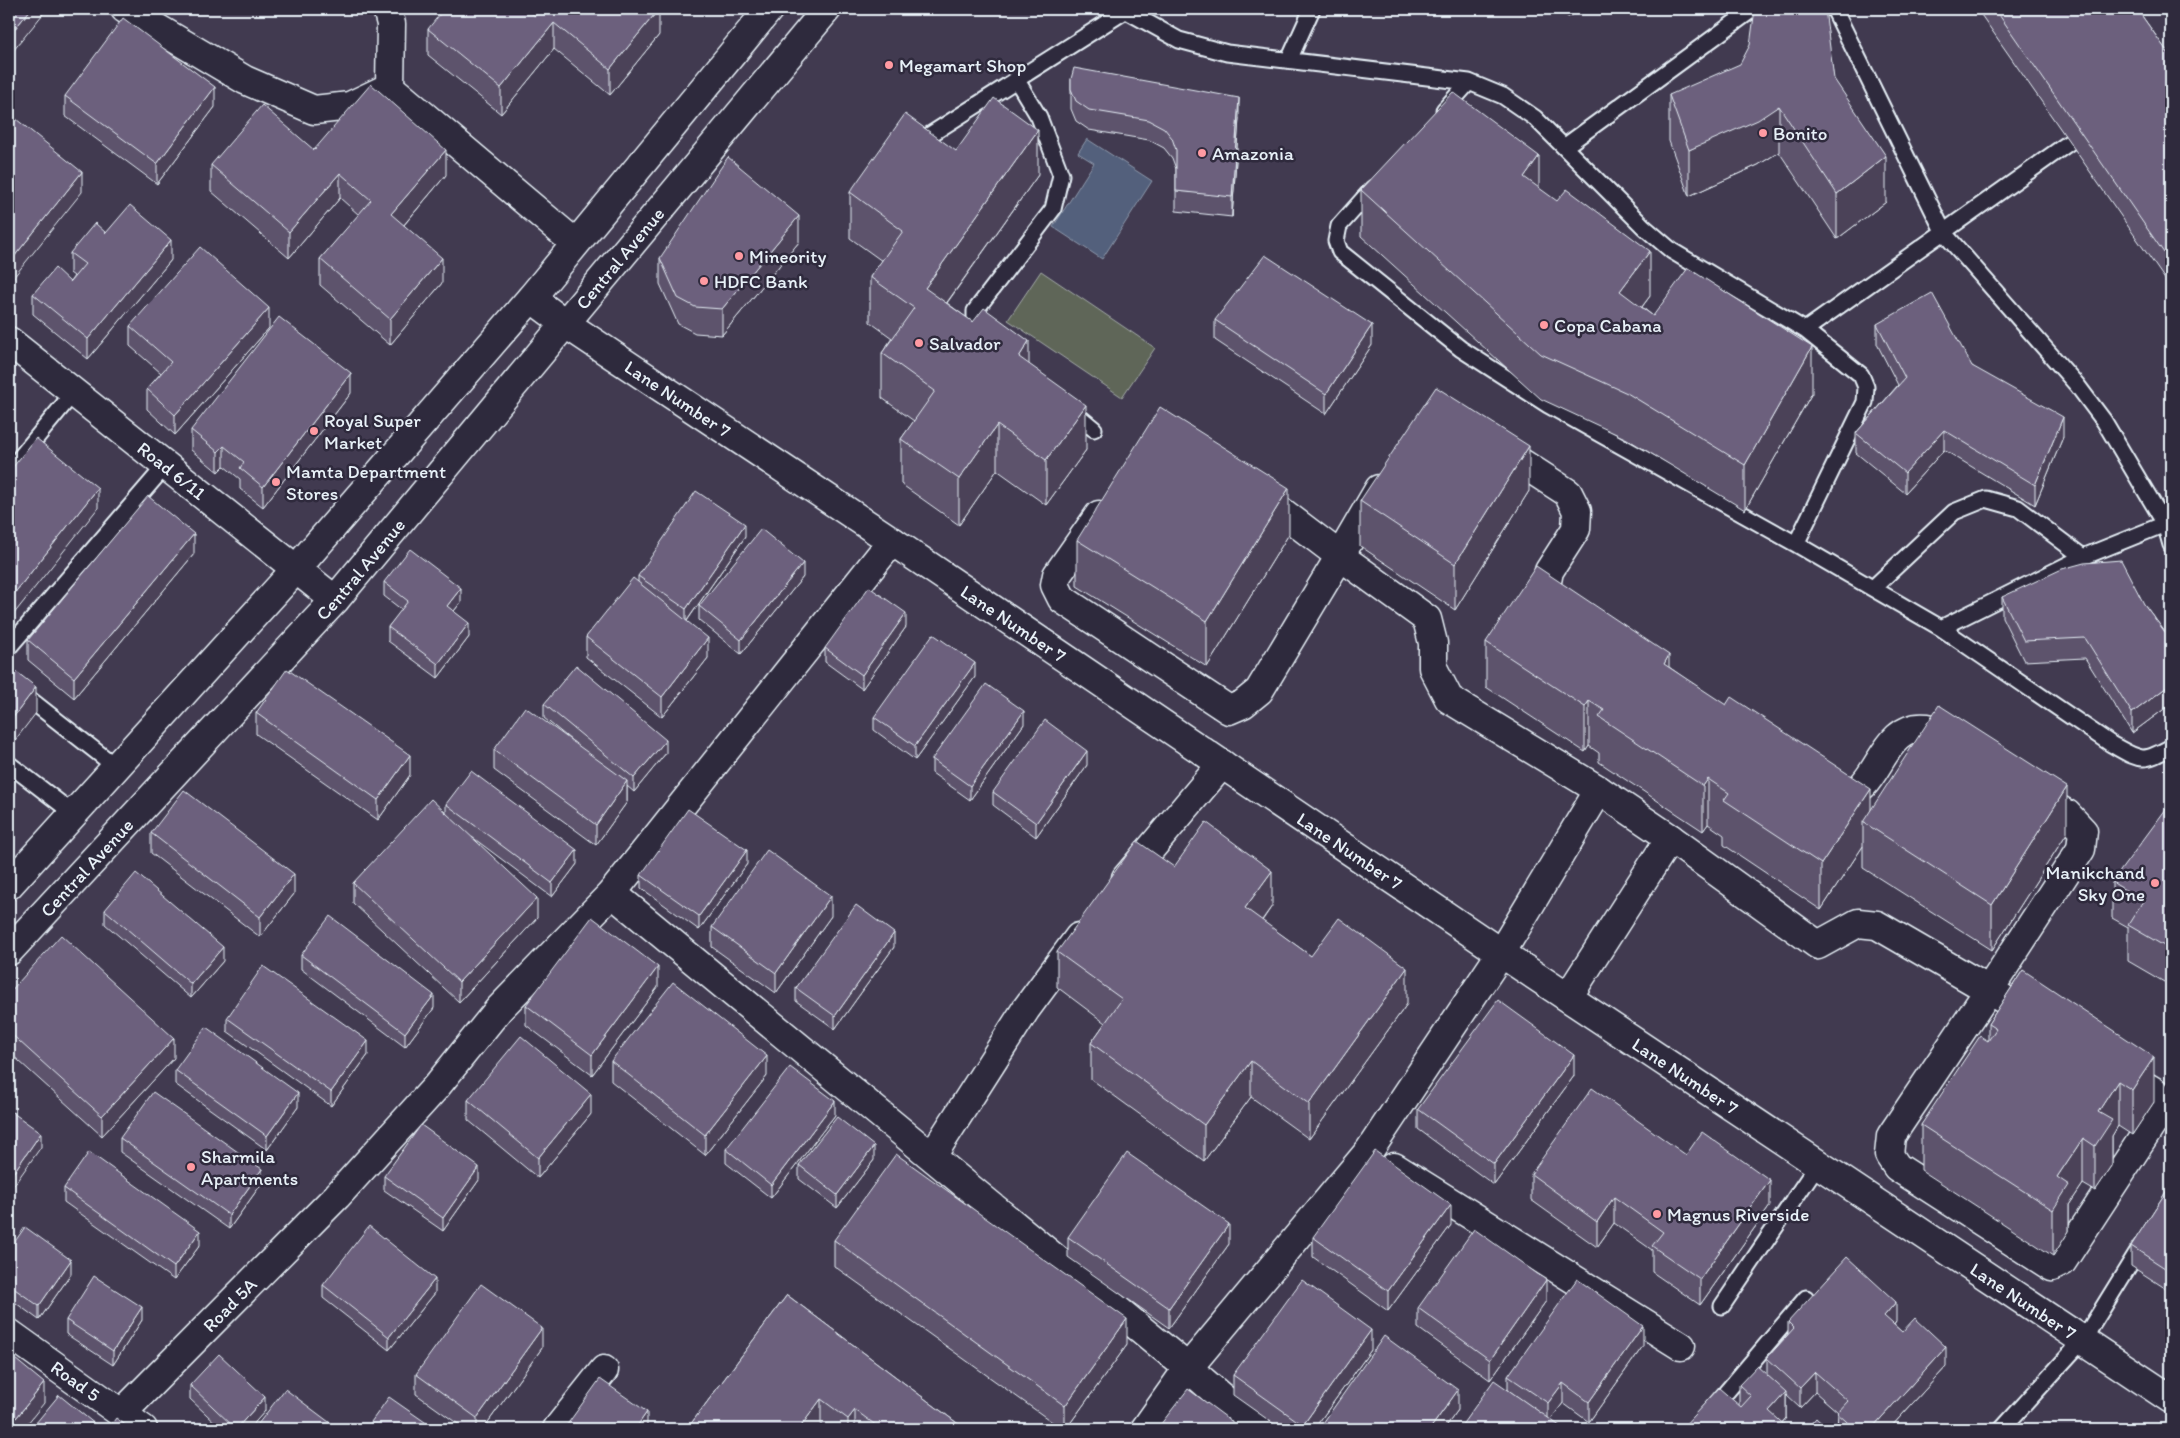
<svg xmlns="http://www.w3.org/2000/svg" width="2180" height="1438" font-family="Itim,sans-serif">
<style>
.green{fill:#5f6659;stroke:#a4aca8}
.water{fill:#52607b;stroke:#8e9aad}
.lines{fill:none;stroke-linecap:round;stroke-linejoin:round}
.service-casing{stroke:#e8f1f8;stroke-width:19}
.minor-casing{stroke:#e8f1f8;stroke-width:31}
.tertiary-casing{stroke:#e8f1f8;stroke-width:31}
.service{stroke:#2f2a3d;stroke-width:15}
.minor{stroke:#2f2a3d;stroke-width:28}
.tertiary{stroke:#2f2a3d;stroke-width:28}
.wall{fill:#5d536c;stroke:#e8f1f8}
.shaded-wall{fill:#4c4358;stroke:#e8f1f8}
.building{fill:#6c607d;stroke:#e8f1f8}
.poi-dot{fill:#ff9aa2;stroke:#2f2a3d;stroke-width:2}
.labels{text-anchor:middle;stroke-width:5;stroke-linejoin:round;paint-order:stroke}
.poi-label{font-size:19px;fill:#e8f1f8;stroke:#2f2a3d;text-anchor:start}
.street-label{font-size:19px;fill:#e8f1f8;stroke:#2f2a3d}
</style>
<rect width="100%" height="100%" fill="#413a50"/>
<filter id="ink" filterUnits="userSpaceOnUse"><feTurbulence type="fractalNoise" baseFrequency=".02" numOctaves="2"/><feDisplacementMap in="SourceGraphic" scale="10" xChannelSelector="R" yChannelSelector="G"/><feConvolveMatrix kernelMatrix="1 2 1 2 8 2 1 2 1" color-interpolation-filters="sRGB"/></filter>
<g filter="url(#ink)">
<path class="green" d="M1041 271 1155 348 1122 397 1008 320Z"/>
<path class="water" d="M1087 139 1152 181 1102 259 1053 227 1094 163 1078 153Z"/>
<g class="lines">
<defs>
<path id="service" d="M1123 9 1179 40 1227 53 1469 82 1503 96 1535 118 1644 227 1672 251 1805 330 1861 375 1866 387 1865 402 1796 544
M1834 9 1944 233 2077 385 2104 421 2165 524 2171 545
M1289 60 1312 9
M1444 110 1469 82
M917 143 1125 11
M1564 147 1753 9
M1373 188 1339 226 1336 241 1340 252 1461 349 1548 405 1796 544 1941 628 2111 744C2140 760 2141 764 2171 747
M1805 330 2087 130
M983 337 975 324V311L1053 209 1061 175 1039 117 1016 79
M1070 409 1094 429
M9 471 74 392
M1873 588 1954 512 1986 499 2018 508 2083 557
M1941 628 2083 557 2165 524
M9 647 166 465
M9 683 116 767
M9 764 74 814
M1722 1306 1818 1164
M1695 1429 1806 1298
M2002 1429 2083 1340 2141 1246"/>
<g id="minor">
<path d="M125 9 245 80 314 110 350 106 390 87"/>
<path d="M387 9 391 24 390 87"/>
<path d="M390 87 575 243"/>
<path id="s1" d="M531 298 566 324 892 541 1501 953 2171 1399"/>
<path id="s2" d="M9 341 335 600"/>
<path d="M1497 447 1568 493 1577 511 1576 529 1549 571 1545 592 1552 606 1556 609"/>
<path d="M1261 496 1340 556 1379 489"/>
<path d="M1099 515 1057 575 1055 585 1062 599 1229 710 1243 704 1259 691 1340 556 1427 619 1433 643V668L1449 699 1599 790 1670 838"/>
<path d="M892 541 612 893 1188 1368 1258 1429"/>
<path d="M1831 792C1835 795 1837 794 1842 795 1879 795 1880 722 1927 728 1936 729 1948 740 1956 745"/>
<path d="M2035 795 2067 814 2083 831 2081 849 1989 990 2036 1019"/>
<path d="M1670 838 1818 945 1858 923 1877 925 1989 990 1891 1136 1889 1155 1897 1167 2052 1267 2062 1262 2160 1112 2163 1103 2155 1092 2122 1072"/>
<path d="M1126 878 1222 764"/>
<path d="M1568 997 1670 838"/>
<path d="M932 1156 1026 1009 1079 937"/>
<path d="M1394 1167 1681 1346"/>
<path id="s3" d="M9 1333 143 1429"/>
<path id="s4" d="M121 1414 337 1196 436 1087 499 1009 612 893"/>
<path d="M557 1429 604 1370"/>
<path d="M1145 1429 1188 1368 1369 1151 1501 953 1599 790"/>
</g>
<g id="tertiary">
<path d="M9 885 297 568 531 298 769 9"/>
<path id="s5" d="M9 951 335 600 827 9"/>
</g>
</defs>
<use href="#service" class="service-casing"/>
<use href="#minor" class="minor-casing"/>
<use href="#tertiary" class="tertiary-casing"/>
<use href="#service" class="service"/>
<use href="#minor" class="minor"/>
<use href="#tertiary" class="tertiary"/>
</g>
<path class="wall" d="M1253 9H1266L1263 15Z
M1557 9H1585L1568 17Z
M1977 9H2137L2171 57V288Z
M535 16 659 35 610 95 554 49 501 114 428 55V29Z
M1071 79 1239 118 1232 217 1176 211V169L1172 158 1164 148 1149 140 1089 130 1076 121 1071 109Z
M1834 79 1886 202 1837 239 1779 152 1758 165 1689 196 1669 141V95Z
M65 96 215 107 157 184 65 116Z
M314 150 446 175 404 225 442 283 390 345 320 285V259L359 215 340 198 289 258 211 191V165Z
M956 151 1038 175 947 303 1029 364 1086 450 1046 505 997 470 959 525 901 484V439L914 421 882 398V353L892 338 870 322V277L882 261 850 238V192Z
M1539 188 1650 296 1642 307 1653 316 1812 393 1745 510 1627 439 1541 399 1361 236V190Z
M106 233 171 260 88 359 33 314V294L70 282 74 276 70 273V253Z
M799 242 722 335 695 333 678 324 660 284V258Z
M1215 320 1372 345 1326 414 1215 340Z
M1877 324 1972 366 2063 437 2035 505 1944 450 1905 493 1856 453V433L1898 385 1877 344Z
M130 326 269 328 175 435 147 409V389L161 373 130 346Z
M351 393 263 507 240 489V479L224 466 218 472 191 450V430Z
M1529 491 1455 610 1360 546V501Z
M1289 534 1207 667 1077 586V540Z
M745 537 687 621 708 658 662 717 586 657V637L638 583V576Z
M194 554 74 698 28 660V640Z
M803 577 741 654 699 620V606Z
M384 582 461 602 454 611 469 637 438 678 388 641V627L402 610 384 596Z
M2002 597 2144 604 2171 640V704L2132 733 2085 658 2024 661 2002 617Z
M906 627 862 689 825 662V648Z
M1486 642 1669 667 1871 811 2067 833 1992 950 1863 868V846L1821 910 1724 845V835L1708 824 1703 831 1599 762V753L1589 746 1585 752 1486 687Z
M975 677 915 760 874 730V717Z
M544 704 666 753 634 792 627 786V802L596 845 494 770V750L577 745 544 718Z
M256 713 410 775 378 820 256 734Z
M1024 724 970 800 932 773V759Z
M1087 765 1036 837 993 805V792Z
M446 804 577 864 552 897 472 837 537 918 459 1002 353 903V883L446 813Z
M2171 812V986L2128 961V927L2112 918V882Z
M151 833 294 894 260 937 151 853Z
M747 864 699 930 641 888V875Z
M1174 867 1272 906 1262 921 1311 956 1407 1004 1309 1139 1251 1097 1204 1161 1091 1079V1043L1105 1023 1057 987V952Z
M105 910 223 961 191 998 105 924Z
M831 916 776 993 712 947V927Z
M894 947 835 1029 796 1001V988Z
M301 955 434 1008 405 1047 301 969Z
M2023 970 2154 1102 2132 1135 2118 1126 2112 1136V1166L2095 1191 2083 1184 2069 1205V1231L2053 1256 1921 1170V1125L1988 1041V1024Z
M658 987 592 1075 526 1025V1005Z
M9 993 174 1058 102 1136 9 1052Z
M227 1018 368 1055 331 1106 227 1031Z
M611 1061 767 1076 705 1155 611 1081Z
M175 1070 298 1107 267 1150 175 1084Z
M1574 1076 1494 1185 1418 1129V1109Z
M468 1100 591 1114 538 1178 468 1120Z
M835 1115 771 1198 726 1163V1149Z
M120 1138 262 1183 229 1229 120 1152Z
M1686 1155 1770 1206 1700 1305 1652 1272V1250L1614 1223 1597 1247 1531 1200V1174Z
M874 1160 837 1208 799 1179V1165Z
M384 1176 479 1180 443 1231 384 1190Z
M2171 1184V1292L2131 1266V1246Z
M64 1188 200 1245 174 1280 64 1202Z
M1451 1225 1388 1311 1313 1257V1237Z
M1068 1237 1229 1244 1169 1328 1068 1257Z
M834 1240 1127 1345 1066 1429H1062L834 1266Z
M9 1250 71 1274 39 1320 9 1298Z
M323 1285 435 1293 389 1350 323 1298Z
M787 1295 965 1429H687Z
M1546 1301 1490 1380 1418 1328V1308Z
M66 1320H142L113 1365 66 1334Z
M1788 1322H1896L1894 1325 1902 1332 1946 1367 1889 1429H1837L1838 1412 1815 1392 1800 1408 1786 1395V1418L1782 1423 1681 1429 1739 1406V1385L1767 1376V1358L1788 1335Z
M1643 1346 1589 1422 1563 1403 1550 1420 1508 1390V1376Z
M542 1348 483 1429H465L416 1394V1374Z
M1371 1350 1314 1429H1281L1233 1395V1375Z
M190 1385 265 1411 249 1429H222L190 1399Z
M1458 1410 1444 1429H1323V1423Z
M258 1424 333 1429H258Z"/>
<path class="shaded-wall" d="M31 9H47L9 56V36Z
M659 9V35L610 95V69Z
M1263 9H1266L1263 15Z
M1568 9H1585L1568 17Z
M554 23V49L501 114V88Z
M215 87V107L157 184V164Z
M1239 98V118L1232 217V197Z
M1779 106V152L1758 165 1689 196V150Z
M1038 130V175L925 333V288Z
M446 150V175L391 240V214Z
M1539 156V201L1524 177Z
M1886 156V202L1837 239V194Z
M82 172V192L9 283V263Z
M340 173V198L289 258V232Z
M799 216V242L722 335V309Z
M171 240V260L88 359V339Z
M1650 251V296L1620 336V291Z
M442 258V283L390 345V319Z
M269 308V328L175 435V415Z
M1372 325V345L1326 414V394Z
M1029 341V386L1019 357Z
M1812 347V393L1745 510V465Z
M351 373V393L263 507V487Z
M1086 405V450L1046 505V460Z
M2063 417V437L2035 505V485Z
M997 425V470L959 525V479Z
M1944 430V450L1905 493V473Z
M224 446V466L218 472V452Z
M1529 446V491L1455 610V564Z
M98 488V508L9 620V600Z
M1289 488V534L1207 667V621Z
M745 524V537L686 622V609Z
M194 534V554L74 698V678Z
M803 563V577L741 654V640Z
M461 588V602L447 620V606Z
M906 613V627L862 689V675Z
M469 623V637L438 678V664Z
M708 638V658L662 717V697Z
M1669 655V701L1664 664Z
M975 663V677L915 760V746Z
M2171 684V704L2132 733V713Z
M36 687V713L9 748V723Z
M1589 701V746L1585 752V707Z
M1024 711V724L970 800V786Z
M666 740V753L634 792V778Z
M1087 751V765L1036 837V823Z
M410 755V775L378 820V800Z
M1708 779V824L1703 831V786Z
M627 781V802L596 845V825Z
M2067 787V833L1992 950V905Z
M1871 789V827L1863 822V846L1821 910V864Z
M577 850V864L552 897V883Z
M747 850V864L699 930V916Z
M1272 871V906L1245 944V908Z
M294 874V894L260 937V917Z
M831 896V916L776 993V973Z
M537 898V918L459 1002V982Z
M894 933V947L835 1029V1016Z
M223 947V961L191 998V984Z
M658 967V987L592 1075V1055Z
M1407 968V1004L1309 1139V1104Z
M434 995V1008L405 1047V1033Z
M174 1038V1058L102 1136V1116Z
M368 1041V1055L331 1106V1092Z
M1574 1055V1076L1494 1185V1164Z
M767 1056V1076L705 1155V1135Z
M2154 1057V1102L2132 1135V1090Z
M1251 1061V1097L1204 1161V1125Z
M2118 1081V1126L2112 1136V1166L2095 1191V1146L2098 1112Z
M298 1093V1107L267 1150V1136Z
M591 1094V1114L538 1178V1158Z
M835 1101V1115L771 1198V1185Z
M41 1133V1147L9 1192V1179Z
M2083 1138V1184L2069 1205V1231L2053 1256V1210L2057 1177Z
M874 1146V1160L837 1208V1195Z
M479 1167V1180L443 1231V1218Z
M262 1169V1183L229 1229V1215Z
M1770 1180V1206L1700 1305V1279Z
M1614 1197V1223L1597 1247V1222Z
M1451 1205V1225L1388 1311V1291Z
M1229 1224V1244L1169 1328V1308Z
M200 1231V1245L174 1280V1267Z
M71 1260V1274L39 1320V1306Z
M435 1279V1293L389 1350V1337Z
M1546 1280V1301L1490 1380V1360Z
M1896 1302V1322L1884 1336V1316Z
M142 1307V1320L113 1365V1351Z
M1127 1319V1345L1066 1429H1065V1406Z
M1643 1326V1346L1589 1422V1402Z
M542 1328V1348L483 1429H477V1418Z
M1371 1330V1350L1314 1429H1303V1425Z
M1946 1347V1367L1889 1429H1871Z
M1815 1372V1392L1800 1408V1388Z
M44 1383V1403L23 1429H9V1427Z
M1563 1383V1403L1548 1423V1403Z
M1458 1390V1410L1444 1429H1430Z
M1786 1392V1418L1776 1429 1769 1411Z
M265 1397V1411L249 1429H236Z
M821 1399V1429H799Z
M855 1410V1429H848V1419Z
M647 1412V1429H635Z"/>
<path class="building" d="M9 9H31L9 36Z
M444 9H526L535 16 541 9H659L610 69 554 23 501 88 428 29Z
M1755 9H1825L1834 79 1886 156 1837 194 1779 106 1758 120 1689 150 1669 95 1740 64 1750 45Z
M1995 9H2137L2171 57V263Z
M123 18 215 87 157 164 65 96Z
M1074 68 1239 98 1232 197 1176 191V150L1172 138 1164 128 1149 120 1089 110 1076 101 1071 89V79Z
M371 84 446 150 391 214 442 258 390 319 320 259 371 200 340 173 289 232 211 165 262 105 314 150Z
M1453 92 1539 156 1524 177 1557 201 1567 189 1650 251 1620 291 1653 316 1688 268 1812 347 1745 465 1627 393 1541 354 1361 190Z
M994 98 1038 130 925 288 973 322 984 308 1029 341 1019 357 1086 405 1046 460 997 425 959 479 901 439 935 391 882 353 914 308 870 277 903 231 850 192 905 114 956 151Z
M16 119 82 172 9 263V128Z
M728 157 799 216 722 309 695 307 678 298 660 258Z
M130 205 171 240 88 339 33 294 55 268 70 282 85 264 70 253 95 223 106 233Z
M200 247 269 308 175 415 147 389 171 362 130 326Z
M1265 255 1372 325 1326 394 1215 320Z
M1932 293 1972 366 2063 417 2035 485 1944 430 1905 473 1856 433 1905 378 1877 324Z
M279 317 351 373 263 487 240 468 244 462 224 446 218 452 191 430Z
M1436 387 1529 446 1455 564 1360 501Z
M1160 407 1289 488 1207 621 1077 540Z
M36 438 98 488 9 600V472Z
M696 491 745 524 686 609 638 576Z
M148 496 194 534 74 678 28 640Z
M761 529 803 563 741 640 699 606Z
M410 549 461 588 447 606 469 623 438 664 388 627 408 601 384 582Z
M2121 560 2144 604 2171 640V684L2132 713 2085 638 2024 641 2002 597 2062 569 2084 563Z
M1536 566 1669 655 1664 664 1726 705 1731 697 1871 789 1821 864 1724 800 1729 793 1708 779 1703 786 1599 717 1604 710 1589 701 1585 707 1486 642Z
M633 578 708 638 662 697 586 637Z
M869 587 906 613 862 675 825 648Z
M933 634 975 663 915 746 874 717Z
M576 665 666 740 634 778 544 704Z
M9 666 36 687 9 723Z
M287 669 410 755 378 800 256 713Z
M986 684 1024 711 970 786 932 759Z
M1939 705 2067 787 1992 905 1863 822Z
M525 707 627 781 596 825 494 750Z
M1045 720 1087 751 1036 823 993 792Z
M471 771 577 850 552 883 446 804Z
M184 790 294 874 260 917 151 833Z
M431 799 537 898 459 982 353 883Z
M688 809 747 850 699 916 641 875Z
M2166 809 2171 812V950L2128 925 2143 901 2112 882Z
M1206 822 1272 871 1245 908 1311 956 1339 918 1407 968 1309 1104 1251 1061 1204 1125 1091 1043 1122 999 1057 952 1137 841 1174 867Z
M767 850 831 896 776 973 712 927Z
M136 873 223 947 191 984 105 910Z
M856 905 894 933 835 1016 796 988Z
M330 916 434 995 405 1033 301 955Z
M592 917 658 967 592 1055 526 1005Z
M61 935 174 1038 102 1116 9 1032V993Z
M263 966 368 1041 331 1092 227 1018Z
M2023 970 2154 1057 2132 1090 2118 1081 2098 1112 2112 1120 2095 1146 2083 1138 2057 1177 2069 1185 2053 1210 1921 1125 1980 1036 1988 1041 1996 1029 1988 1024Z
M673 982 767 1056 705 1135 611 1061Z
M1498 1000 1574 1055 1494 1164 1418 1109Z
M206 1027 298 1093 267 1136 175 1070Z
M521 1036 591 1094 538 1158 468 1100Z
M790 1067 835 1101 771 1185 726 1149Z
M1592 1088 1686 1155 1702 1132 1770 1180 1700 1279 1652 1246 1663 1232 1614 1197 1597 1222 1531 1174Z
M153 1092 262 1169 229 1215 120 1138Z
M9 1110 41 1133 9 1179Z
M837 1117 874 1146 837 1195 799 1165Z
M421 1125 479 1167 443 1218 384 1176Z
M1375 1151 1451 1205 1388 1291 1313 1237Z
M89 1152 200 1231 174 1267 64 1188Z
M1127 1153 1229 1224 1169 1308 1068 1237Z
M896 1154 1127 1319 1065 1406 834 1240Z
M2171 1184V1272L2131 1246Z
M369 1226 435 1279 389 1337 323 1285Z
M25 1227 71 1260 39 1306 9 1285V1250Z
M1474 1229 1546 1280 1490 1360 1418 1308Z
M1847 1257 1896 1302 1884 1316 1902 1332 1915 1318 1946 1347 1871 1429H1855L1837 1413 1848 1401 1815 1372 1800 1388 1767 1358 1794 1328 1788 1322Z
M94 1276 142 1307 113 1351 66 1320Z
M1577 1279 1643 1326 1589 1402 1563 1383 1548 1403 1508 1376Z
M1302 1280 1371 1330 1303 1425 1233 1375Z
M481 1284 542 1328 477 1418 416 1374Z
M787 1295 965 1429H881L855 1410 848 1419 821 1399 799 1429H687Z
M1384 1336 1458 1390 1430 1429H1332L1323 1423Z
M9 1354 44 1383 9 1427Z
M219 1354 265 1397 236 1429 190 1385Z
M1757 1366 1786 1392 1769 1411 1789 1429H1681L1719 1388 1741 1407 1751 1396 1739 1385Z
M600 1379 647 1412 635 1429H564Z
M1494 1380 1564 1429H1459Z
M285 1389 333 1425 329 1429H265L258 1424Z
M1188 1389 1242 1429H1157Z
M59 1395 101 1429H31Z
M389 1397 435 1429H366Z
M116 1418 131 1429H108Z
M1816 1418 1828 1429H1806Z"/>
</g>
<g class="poi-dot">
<circle cx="889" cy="65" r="5"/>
<circle cx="1763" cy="133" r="5"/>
<circle cx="1202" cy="153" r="5"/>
<circle cx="739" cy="256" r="5"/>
<circle cx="704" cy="281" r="5"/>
<circle cx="1544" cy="325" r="5"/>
<circle cx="919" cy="343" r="5"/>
<circle cx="314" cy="431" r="5"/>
<circle cx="276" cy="482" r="5"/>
<circle cx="2155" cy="883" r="5"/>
<circle cx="191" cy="1167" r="5"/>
<circle cx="1657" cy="1214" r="5"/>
</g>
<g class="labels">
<g class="poi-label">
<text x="899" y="72">Megamart Shop</text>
<text x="1773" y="140">Bonito</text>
<text x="1212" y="160">Amazonia</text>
<text x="749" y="263">Mineority</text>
<text x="714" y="288">HDFC Bank</text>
<text x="1554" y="332">Copa Cabana</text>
<text x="929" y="350">Salvador</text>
<text x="324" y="427">Royal Super<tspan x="324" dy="22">Market</tspan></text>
<text x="286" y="478">Mamta Department<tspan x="286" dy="22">Stores</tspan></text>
<text x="2145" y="879" text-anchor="end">Manikchand<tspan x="2145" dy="22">Sky One</tspan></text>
<text x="201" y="1163">Sharmila<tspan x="201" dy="22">Apartments</tspan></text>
<text x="1667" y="1221">Magnus Riverside</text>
</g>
<g class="street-label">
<text dy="7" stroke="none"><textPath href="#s5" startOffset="924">Central Avenue</textPath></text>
<text dy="7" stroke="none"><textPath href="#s1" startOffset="178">Lane Number 7</textPath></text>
<text dy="7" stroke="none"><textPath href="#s2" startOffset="208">Road 6/11</textPath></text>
<text dy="7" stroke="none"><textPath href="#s5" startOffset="519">Central Avenue</textPath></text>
<text dy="7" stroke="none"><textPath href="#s1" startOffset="582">Lane Number 7</textPath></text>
<text dy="7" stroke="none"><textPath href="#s1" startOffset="988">Lane Number 7</textPath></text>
<text dy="7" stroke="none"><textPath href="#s5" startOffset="114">Central Avenue</textPath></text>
<text dy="7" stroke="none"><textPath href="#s1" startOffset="1392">Lane Number 7</textPath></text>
<text dy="7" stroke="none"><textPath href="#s1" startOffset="1798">Lane Number 7</textPath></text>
<text dy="7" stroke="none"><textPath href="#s4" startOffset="154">Road 5A</textPath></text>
<text dy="7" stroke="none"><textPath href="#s3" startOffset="82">Road 5</textPath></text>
</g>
</g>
<rect width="2180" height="1438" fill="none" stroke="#2f2a3d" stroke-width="30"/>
<rect x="15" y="15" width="2150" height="1408" fill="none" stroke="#e8f1f8" stroke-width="2" filter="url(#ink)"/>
</svg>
